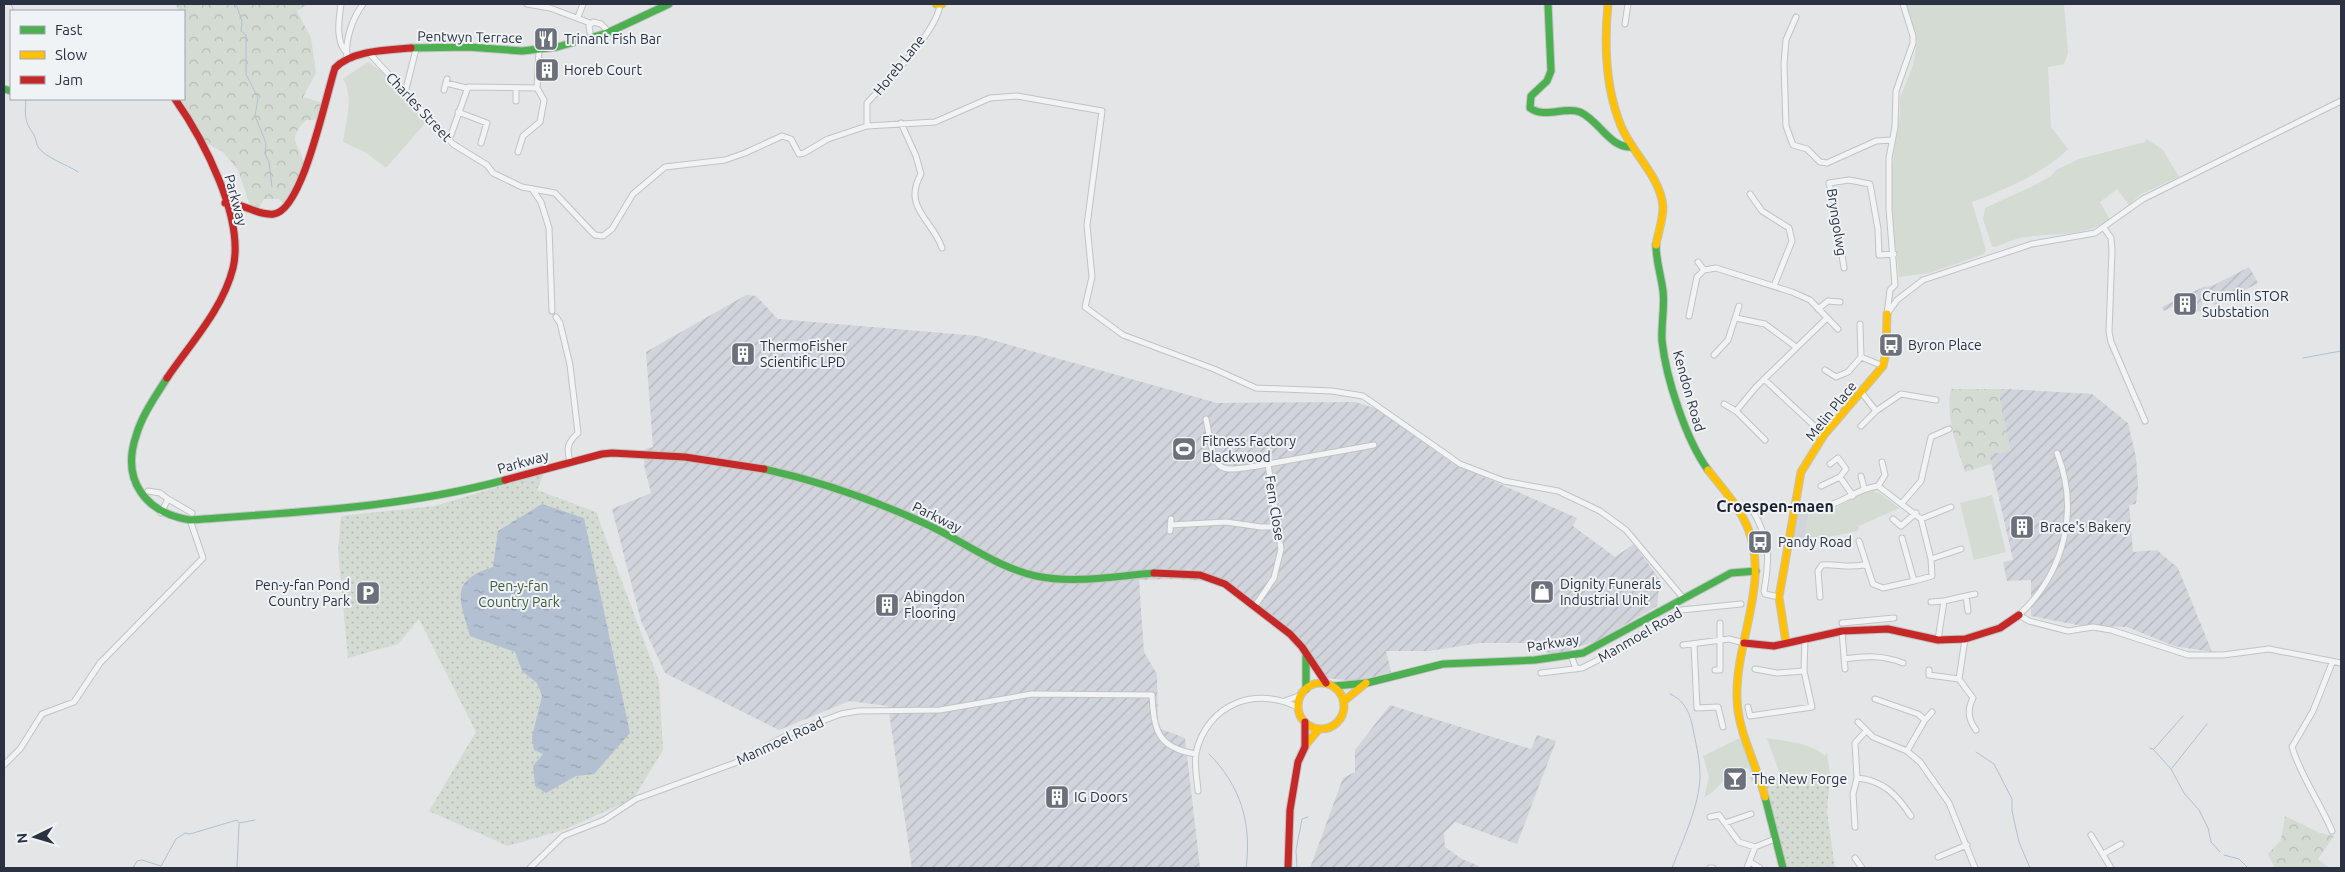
<svg xmlns="http://www.w3.org/2000/svg" width="2345" height="872" font-family="Ubuntu,sans-serif">
<style>
.built{fill:#d1d4da}
.industrial{fill:url(#industrial-furrows)}
.green{fill:#d3dbd3}
.forest{fill:url(#forest-crowns)}
.park{fill:url(#park-dots)}
.water{fill:url(#water-ripples)}
.lines{fill:none;stroke-linecap:round;stroke-linejoin:round}
.stream{stroke:#b3c0d1;stroke-width:1}
.street-casing{stroke:#c1c3c5;stroke-width:7}
.fast-casing{stroke:#c1c3c5;stroke-width:9}
.slow-casing{stroke:#c1c3c5;stroke-width:9}
.jam-casing{stroke:#c1c3c5;stroke-width:9}
.street{stroke:#f1f3f4;stroke-width:5}
.fast{stroke:#4caf50;stroke-width:7}
.slow{stroke:#ffc107;stroke-width:7}
.jam{stroke:#c62828;stroke-width:7}
.labels{text-anchor:middle;stroke-width:4;stroke-linejoin:round;paint-order:stroke}
.street-label{font-size:14px;fill:#2a3140;stroke:#f0f3f6}
.poi-label{font-size:14px;fill:#2a3140;stroke:#f0f3f6;text-anchor:start}
.park-label{font-size:14px;fill:#3d5a38;stroke:#f0f3f6}
.quarter-label{font-size:16px;font-weight:bold;fill:#1c2230;stroke:#f0f3f6}
</style>
<defs>
<pattern id="industrial-furrows" width="10" height="10" patternUnits="userSpaceOnUse" patternTransform="scale(1.25)"><rect width="10" height="10" fill="#d1d4da"/><path d="M-1 1l2-2M0 10L10 0M9 11l2-2" fill="none" stroke="#b4b6bc"/></pattern>
<pattern id="forest-crowns" width="20" height="18" patternUnits="userSpaceOnUse" patternTransform="scale(1.25)"><rect width="20" height="18" fill="#d3dbd3"/><path d="M2 6a3 3 0 1 1 6 0M12 15a3 3 0 1 1 6 0" fill="none" stroke="#b5bcb6"/></pattern>
<pattern id="park-dots" width="8" height="8" patternUnits="userSpaceOnUse" patternTransform="scale(1.25)"><rect width="8" height="8" fill="#d3dbd3"/><path d="M2 2h.1M6 6h.1" fill="none" stroke="#b5bcb6" stroke-width="1.8" stroke-linecap="round"/></pattern>
<pattern id="water-ripples" width="26" height="14" patternUnits="userSpaceOnUse" patternTransform="scale(1.25)"><rect width="26" height="14" fill="#b3c0d1"/><path d="M2 4q2-2 4 0t4 0M15 11q2-2 4 0t4 0" fill="none" stroke="#9aa5b4"/></pattern>
</defs>
<rect width="100%" height="100%" fill="#e3e5e7"/>
<path class="built" d="M1797 510 1809 512 1804 542H1792Z"/>
<path class="industrial" d="M2249 267 2258 283 2221 303 2213 305 2210 293H2203L2201 311 2178 314 2172 307 2164 311 2162 307 2203 287 2212 286Z
M746 295 756 296 778 319 978 336 1217 403 1355 402 1377 409 1452 463 1577 518 1573 526 1615 557 1634 544 1660 580 1657 606 1597 641 1554 655 1525 643H1480L1429 651H1386L1391 672 1358 681 1324 678 1291 638 1218 582 1177 579 1139 580 1144 652 1157 674 1158 728 1185 738 1200 868H912L888 706 849 701 779 730 665 673 641 621 612 509 651 493 644 465 645 449 653 447 646 352Z
M2008 389 2092 394 2128 423 2136 457 2138 486 2136 504 2129 505 2133 552 2157 550 2178 568 2212 652 2174 646 2127 627 2077 625 2031 616V580L2007 581 2003 562 2013 560 1989 454 2010 451 1999 395Z
M1390 705 1531 749 1537 735 1556 741 1517 844 1455 822 1444 833 1445 847 1462 859 1479 866V868H1310L1343 778 1355 772V750Z"/>
<path class="green" d="M1906 4H2064L2068 53 2064 64 2048 67 2051 127 2068 149C2044 173 2004 190 1972 202L1986 250 1984 254 1929 273 1899 277 1892 216V166L1900 115V98L1913 65 1917 41Z
M368 62 381 71 427 121 386 168 365 152 343 142C346 123 354 96 343 79Z
M2147 139 2163 150 2179 177 2141 194 2129 205 2117 189 2100 202 2110 220C2084 237 2054 233 2024 237 2014 239 2004 244 1995 247L1992 246 1983 219 1985 208 2035 185 2051 176 2056 170 2079 159 2145 142Z
M1873 491 1881 494 1899 508 1859 526 1858 531 1804 542 1809 512 1829 511 1864 493Z
M1992 495 2006 552 1974 560 1960 503Z
M1740 738 1756 779 1751 782 1749 768C1729 771 1720 788 1704 798L1709 777 1703 756Z
M1767 738C1788 742 1809 742 1825 756L1827 753 1830 775 1781 777Z"/>
<path class="forest" d="M175 4H308L297 11 311 38 316 73 303 97 323 103 317 120H306C281 145 307 146 303 169 301 181 291 195 286 206L279 199H264L259 207 250 205 238 170 222 151 205 143 177 99H184V11H180Z
M1951 389H2008L1999 395 2011 451 1989 454 1991 464 1965 472C1957 446 1945 416 1951 389Z
M2285 816 2320 833 2334 836 2318 859 2329 868H2275L2268 854 2281 840Z"/>
<path class="park" d="M544 473 537 490 596 512 659 681 663 750 633 799 563 830 508 846 429 811 476 732 419 619 398 644 348 658 338 549 341 516 435 506Z
M1830 775 1827 812 1835 868H1787L1765 783 1781 777Z"/>
<path class="water" d="M542 504 584 518 630 733 594 774 576 776 546 793 535 786 533 766 543 754 534 750 532 737 542 696 537 683 522 671 515 652 470 636C460 600 448 581 493 567L498 531Z"/>
<g class="lines">
<path class="stream" d="M11 4 14 11
M236 4 242 21 241 31 246 35V74L258 98 255 116 266 143 265 154 269 162 272 187
M26 99C25 117 24 120 34 135 36 139 36 143 38 147 44 157 68 165 78 172
M2303 358 2341 351
M1670 694C1687 701 1691 717 1694 734 1697 748 1700 762 1700 776 1700 804 1682 842 1672 868
M2150 748 2153 749 2171 769 2184 793 2199 810 2208 828 2211 842 2220 852
M2154 749 2183 716
M1976 752 1994 764 2012 799V811L2019 842 2030 868
M1209 754C1241 786 1252 824 1246 868
M2172 768 2207 724
M2224 855 2239 859 2248 868
M133 868 137 861 142 860 161 866 176 839 185 833 190 834 237 820 239 823 255 820
M237 868 239 824
M1297 868 1296 850 1302 819 1308 817"/>
<defs>
<path id="street" d="M341 4C339 19 335 42 347 53
M527 4 550 8 590 23
M578 17 583 4
M1796 17 1786 40 1784 64 1786 126 1793 145 1807 149 1820 162 1827 163 1876 141 1892 140
M1625 24 1628 4
M591 39 589 26 593 22 601 24 609 32
M370 54 453 144 487 165 493 173 522 187 555 193 590 230 595 235 603 236 612 229 633 194 665 167 725 160 745 153 782 136 791 139 799 154 804 153 828 139 867 126 935 122 990 98 1017 96 1102 111 1087 225 1092 277 1085 307 1123 335 1214 369 1256 388 1332 391 1363 396 1460 464 1504 481 1558 491 1600 511 1626 530 1684 599
M347 58C345 40 352 19 363 4
M446 83 466 88
M444 90 447 79
M405 93 416 49
M516 101V88
M458 112 487 123 481 143
M901 123 916 156 921 174C902 208 933 220 942 248
M867 126V103C887 81 936 33 940 5
M451 135 468 87 537 88 539 50
M518 152 523 136 540 122 544 100 537 88
M532 189 541 202 549 228 552 311
M1750 194 1762 211 1789 228 1792 241 1774 286
M2104 228 2111 238 2112 250 2109 332 2111 342 2145 421
M1698 262 1704 270 1716 268 1792 292 1810 300 1838 329
M1844 268 1834 202 1829 183 1849 180 1870 184 1878 229 1879 255 1894 254
M1818 309 1828 301 1840 302
M1887 314 1897 300 1923 280 2032 244 2095 233 2143 199 2341 101
M1887 314 1890 290 1895 285 1889 209V158L1895 127 1896 91 1913 43V36L1903 4
M1689 316 1697 277 1704 270
M556 317 560 323 570 365 578 433C568 442 566 448 570 461
M1736 318 1765 324 1796 347
M1860 324 1861 357
M1714 355 1728 340 1739 306
M1825 370 1836 377 1848 372 1861 357 1883 366
M1764 379 1824 435
M1862 393 1876 411
M1724 404 1736 411
M1206 419C1217 474 1211 474 1268 464
M1861 426 1876 411 1901 394 1936 400
M1765 440 1736 411 1756 387 1827 318
M2057 453C2080 511 2064 573 2019 615L2029 621 2068 631 2093 627 2111 630 2188 655H2223L2269 649 2341 663
M1830 464 1838 458 1846 469 1840 477
M1861 476 1864 488
M1821 486 1840 477 1853 496
M1878 486 1885 475 1882 462
M148 491 160 493 168 499 161 513
M168 499 192 513
M1902 503 1921 481 1931 437 1949 429
M1795 504C1841 514 1842 492 1878 486L1921 519 1931 559 1932 576 1914 581
M1753 511C1770 541 1770 558 1764 591L1765 594 1779 597
M1893 519 1901 526 1916 513
M1921 519 1951 507
M1170 525 1226 522 1261 527H1279
M1170 531 1171 519
M1859 541 1873 584 1883 588 1914 581 1902 538
M1931 559 1961 549
M1966 596 1968 611
M1820 597 1818 571 1822 565C1837 564 1847 568 1863 565L1866 566
M1931 602 1944 601
M1255 606 1274 578 1281 549 1268 464 1374 445
M1842 623 1894 618
M1842 631 1845 669
M1965 639 1959 679 1973 698C1967 710 1968 719 1976 730
M1938 640 1944 601 1975 594
M1694 644 1697 708 1718 707 1723 727
M1683 645 1729 639 1744 643
M1571 655 1576 669
M1844 659C1866 656 1883 655 1903 663
M1755 669 1777 673 1804 671
M1715 670H1720V623
M1929 670V675L1959 679
M1541 673 1582 668 1596 661 1681 610 1741 604
M1875 699 1918 714 1925 720 1907 751
M1285 701 1301 695
M1748 707 1750 716 1812 707 1804 671 1805 639
M1925 720 1932 712
M1858 722 1873 737 1907 751 1920 762 1949 803 1975 868
M4 765 20 749 42 714 74 702 100 663 203 558 190 520
M1857 778C1883 780 1897 795 1911 816
M1198 791C1197 779 1194 764 1196 753 1207 704 1256 685 1299 708
M1710 817 1719 815 1739 842 1755 847
M1725 823 1751 814
M1855 827 1853 794 1857 778 1855 743 1866 731
M2332 831C2320 802 2301 777 2292 747L2313 711 2332 663
M2091 835 2111 868
M2103 854 2121 844
M1938 857 1967 845
M1855 858 1862 868
M1750 862 1760 868
M530 868 563 836 604 820 636 799 735 763 793 732 841 714 858 711 940 710 1032 694 1152 695C1154 730 1157 748 1196 754
M1710 868H1713
M1747 868 1755 847 1775 839"/>
<path id="fast" d="M1548 4 1551 71 1547 81 1531 96 1530 108C1545 119 1564 106 1580 112 1600 121 1609 148 1632 147
M411 48 468 47 522 51 557 47 607 33 669 4
M4 89 11 91
M1656 245C1656 261 1661 275 1663 291 1665 307 1661 324 1662 341 1666 378 1686 440 1708 470
M167 378C155 397 142 415 136 436 121 481 146 513 190 520 295 512 402 508 505 480
M764 469C819 481 874 500 926 524 963 541 996 567 1036 576 1075 584 1115 576 1154 573
M1306 656V689
M1334 686 1367 683 1443 664 1535 660 1583 653 1731 573 1756 571
M1765 797 1783 868"/>
<path id="slow" d="M936 4H942
M1608 4C1604 45 1605 87 1621 126 1632 153 1661 177 1663 207 1663 220 1658 233 1656 245
M1708 470C1722 488 1738 505 1747 526 1771 583 1735 640 1737 699 1738 733 1757 765 1765 797
M1786 643 1779 597 1801 472 1824 435 1883 366 1886 353 1887 314
M1298 706a23 23 0 1 1 46 0a23 23 0 1 1-46 0Z
M1344 701 1366 683
M1305 746 1319 729"/>
<path id="jam" d="M225 203C242 202 257 216 274 214 303 210 326 95 335 68 352 50 388 50 411 48
M167 378C190 344 223 309 233 268 245 218 203 139 175 99
M505 480 602 454 612 453 685 457 764 469
M1154 573 1200 575 1225 584 1290 634 1302 647 1326 683
M1744 643 1774 646 1842 631 1888 629 1938 640 1965 639 2000 628 2019 615
M1288 868 1290 810 1298 762 1305 747V722"/>
</defs>
<use href="#street" class="street-casing"/>
<use href="#fast" class="fast-casing"/>
<use href="#slow" class="slow-casing"/>
<use href="#jam" class="jam-casing"/>
<use href="#street" class="street"/>
<use href="#fast" class="fast"/>
<use href="#slow" class="slow"/>
<use href="#jam" class="jam"/>
</g>
<defs>
<symbol id="restaurant-square" viewBox="-11 -11 22 22"><rect x="-9" y="-9" width="18" height="18" rx="4" fill="#6b707a" stroke="#f0f3f6"/><path d="M-5-6h1v4h1v-4h1v4h1v-4h1v5L-1.5 .5V6h-2V.5L-5-1ZM5-6V6H3V1.5H1.5Q1.5-4 5-6Z" fill="#fff"/></symbol>
<symbol id="building-square" viewBox="-11 -11 22 22"><rect x="-9" y="-9" width="18" height="18" rx="4" fill="#6b707a" stroke="#f0f3f6"/><path d="M-4-6H4V6H1V3H-1V6H-4ZM-2.5-4.3h1.7v1.8h-1.7ZM.8-4.3h1.7v1.8H.8ZM-2.5-1h1.7V.8h-1.7ZM.8-1h1.7V.8H.8Z" fill="#fff"/></symbol>
<symbol id="bus-square" viewBox="-11 -11 22 22"><rect x="-9" y="-9" width="18" height="18" rx="4" fill="#6b707a" stroke="#f0f3f6"/><path d="M-5-6H5V4H4V6H2V4H-2V6H-4V4H-5ZM-3.5-4V0h7V-4ZM-3.5 1.2v1.5H-2V1.2ZM2 1.2v1.5H3.5V1.2Z" fill="#fff"/></symbol>
<symbol id="stadium-square" viewBox="-11 -11 22 22"><rect x="-9" y="-9" width="18" height="18" rx="4" fill="#6b707a" stroke="#f0f3f6"/><path d="M0-5a6.5 5 0 1 0 0 10a6.5 5 0 1 0 0-10ZM-3.5-1.8h7v3.6h-7Z" fill="#fff"/></symbol>
<symbol id="shop-square" viewBox="-11 -11 22 22"><rect x="-9" y="-9" width="18" height="18" rx="4" fill="#6b707a" stroke="#f0f3f6"/><path d="M-5-2.5h2.3a2.7 3.5 0 0 1 5.4 0H5L5.5 6h-11ZM-1.5-2.5h3a1.5 2.3 0 0 0-3 0Z" fill="#fff"/></symbol>
<symbol id="parking-square" viewBox="-11 -11 22 22"><rect x="-9" y="-9" width="18" height="18" rx="4" fill="#6b707a" stroke="#f0f3f6"/><path d="M-3.5-5.5H1a3.5 3.5 0 0 1 0 7H-1V5.5H-3.5ZM-1-3.4V-.6H.8a1.4 1.4 0 0 0 0-2.8Z" fill="#fff"/></symbol>
<symbol id="bar-square" viewBox="-11 -11 22 22"><rect x="-9" y="-9" width="18" height="18" rx="4" fill="#6b707a" stroke="#f0f3f6"/><path d="M-6-5H6L.8 .8V4.5H3.5V6h-7V4.5H-.8V.8Z" fill="#fff"/></symbol>
</defs>
<g fill-rule="evenodd">
<use href="#restaurant-square" x="532" y="25" width="28" height="28"/>
<use href="#building-square" x="533" y="56" width="28" height="28"/>
<use href="#building-square" x="2171" y="290" width="28" height="28"/>
<use href="#bus-square" x="1877" y="331" width="28" height="28"/>
<use href="#building-square" x="729" y="340" width="28" height="28"/>
<use href="#stadium-square" x="1170" y="435" width="28" height="28"/>
<use href="#building-square" x="2008" y="513" width="28" height="28"/>
<use href="#bus-square" x="1746" y="528" width="28" height="28"/>
<use href="#shop-square" x="1528" y="578" width="28" height="28"/>
<use href="#parking-square" x="354" y="579" width="28" height="28"/>
<use href="#building-square" x="873" y="591" width="28" height="28"/>
<use href="#bar-square" x="1721" y="765" width="28" height="28"/>
<use href="#building-square" x="1043" y="783" width="28" height="28"/>
</g>
<g class="labels">
<g class="street-label">
<text transform="translate(470 37) rotate(1)" y="5">Pentwyn Terrace</text>
<text transform="translate(899 65) rotate(-51)" y="5">Horeb Lane</text>
<text transform="translate(419 107) rotate(47)" y="5">Charles Street</text>
<text transform="translate(236 200) rotate(75)" y="5">Parkway</text>
<text transform="translate(1837 222) rotate(81)" y="5">Bryngolwg</text>
<text transform="translate(1689 391) rotate(74)" y="5">Kendon Road</text>
<text transform="translate(1831 411) rotate(-51)" y="5">Melin Place</text>
<text transform="translate(523 462) rotate(-16)" y="5">Parkway</text>
<text transform="translate(1275 508) rotate(81)" y="5">Fern Close</text>
<text transform="translate(937 517) rotate(26)" y="5">Parkway</text>
<text transform="translate(1640 635) rotate(-30)" y="5">Manmoel Road</text>
<text transform="translate(1553 643) rotate(-9)" y="5">Parkway</text>
<text transform="translate(780 741) rotate(-25)" y="5">Manmoel Road</text>
</g>
<g class="poi-label">
<text x="564" y="44">Trinant Fish Bar</text>
<text x="564" y="75">Horeb Court</text>
<text x="2202" y="301">Crumlin STOR<tspan x="2202" dy="16">Substation</tspan></text>
<text x="1908" y="350">Byron Place</text>
<text x="760" y="351">ThermoFisher<tspan x="760" dy="16">Scientific LPD</tspan></text>
<text x="1202" y="446">Fitness Factory<tspan x="1202" dy="16">Blackwood</tspan></text>
<text x="2040" y="532">Brace's Bakery</text>
<text x="1778" y="547">Pandy Road</text>
<text x="1560" y="589">Dignity Funerals<tspan x="1560" dy="16">Industrial Unit</tspan></text>
<text x="350" y="590" text-anchor="end">Pen-y-fan Pond<tspan x="350" dy="16">Country Park</tspan></text>
<text x="904" y="602">Abingdon<tspan x="904" dy="16">Flooring</tspan></text>
<text x="1752" y="784">The New Forge</text>
<text x="1074" y="802">IG Doors</text>
</g>
<g class="park-label">
<text x="519" y="591">Pen-y-fan<tspan x="519" dy="16">Country Park</tspan></text>
</g>
<g class="quarter-label">
<text x="1775" y="512">Croespen-maen</text>
</g>
</g>
<rect width="2345" height="872" fill="none" stroke="#2a3140" stroke-width="10"/>
<rect x="10" y="10" width="175" height="90" fill="#f0f3f6" stroke="#a1a5ad"/>
<rect x="20" y="26" width="25" height="8" fill="#4caf50" stroke="#a1a5ad"/>
<text x="55" y="35" font-size="15" fill="#2a3140">Fast</text>
<rect x="20" y="51" width="25" height="8" fill="#ffc107" stroke="#a1a5ad"/>
<text x="55" y="60" font-size="15" fill="#2a3140">Slow</text>
<rect x="20" y="76" width="25" height="8" fill="#c62828" stroke="#a1a5ad"/>
<text x="55" y="85" font-size="15" fill="#2a3140">Jam</text>
<g transform="translate(35 837) rotate(265)" stroke="#f0f3f6" stroke-width="4" paint-order="stroke">
<path d="M0-4L9 19L0 12L-9 19Z" fill="#2a3140"/>
<text y="-8" font-size="14" font-weight="bold" text-anchor="middle" fill="#2a3140">N</text>
</g>
</svg>
